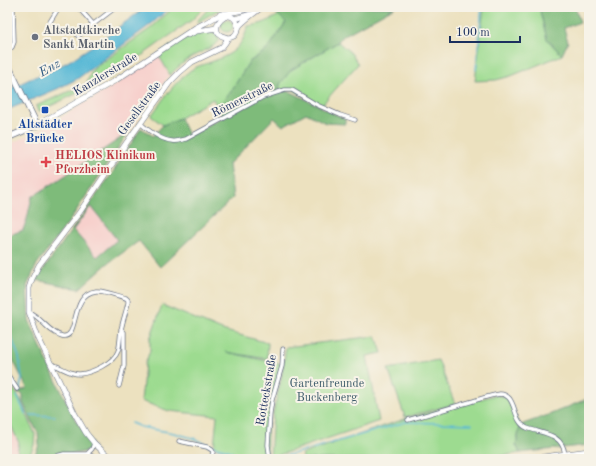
<svg xmlns="http://www.w3.org/2000/svg" width="596" height="466" font-family="'Old Standard TT',serif">
<style>
.built{fill:#f7d0cc}
.green{fill:#9ddb90;stroke:#5c8577}
.forest{fill:#7ebb7a;stroke:#4c756c;fill-rule:evenodd}
.water{fill:#56b8d5;stroke:#38749a}
.lines{fill:none;stroke-linecap:round;stroke-linejoin:round}
.stream{stroke:#56b8d5;stroke-width:1.5}
.street-casing{stroke:#646d80;stroke-width:5}
.secondary-casing{stroke:#646d80;stroke-width:6}
.primary-casing{stroke:#646d80;stroke-width:7}
.street{stroke:#fff;stroke-width:3.5}
.secondary{stroke:#fff;stroke-width:5}
.primary{stroke:#fff;stroke-width:5.5}
.worship-dot{fill:#6b7280;stroke:#f7f3e8;stroke-width:1.5}
.transit-dot{fill:#1a4fb4;stroke:#f7f3e8;stroke-width:1.5}
.health-dot{fill:#e0444e;stroke:#f7f3e8;stroke-width:1.5}
.labels{text-anchor:middle;stroke-width:4;stroke-linejoin:round;paint-order:stroke}
.worship-label{font-size:12px;font-weight:bold;fill:#5b616d;stroke:#f7f3e8;text-anchor:start}
.street-label{font-size:12px;fill:#1b2f5e;stroke:#f7f3e8}
.transit-label{font-size:12px;font-weight:bold;fill:#164399;stroke:#f7f3e8}
.health-label{font-size:12px;font-weight:bold;fill:#be3a42;stroke:#f7f3e8;text-anchor:start}
.park-label{font-size:12px;fill:#3c5a6a;stroke:#f7f3e8}
.water-label{font-size:13px;font-style:italic;fill:#2d5882;stroke:#f7f3e8}
</style>
<rect width="100%" height="100%" fill="#f7f3e8"/>
<filter id="ink" filterUnits="userSpaceOnUse"><feTurbulence type="fractalNoise" baseFrequency=".025" numOctaves="2"/><feDisplacementMap in="SourceGraphic" scale="8" xChannelSelector="R" yChannelSelector="G"/><feConvolveMatrix kernelMatrix="1 2 1 2 8 2 1 2 1" color-interpolation-filters="sRGB"/></filter>
<filter id="wash" filterUnits="userSpaceOnUse"><feTurbulence type="fractalNoise" baseFrequency=".012" numOctaves="4" result="noise"/><feDisplacementMap in="SourceGraphic" scale="16" xChannelSelector="R" yChannelSelector="G"/><feGaussianBlur stdDeviation="0.9" result="paint"/><feColorMatrix in="noise" values="0 0 0 0 0 0 0 0 0 0 0 0 0 0 0 0 0 1.4 0 .05"/><feComposite in="paint" operator="in"/></filter>
<g filter="url(#wash)">
<rect width="100%" height="100%" fill="#ece1bf"/>
<path class="built" d="M158 55 169 75 128 133 60 179 32 197 27 219 23 230 7 235V145L40 130 118 83Z
M91 206 117 240 97 257 73 230Z
M7 417 19 443 16 459H7Z"/>
<path class="green" d="M174 7H205L192 20 113 76 38 112 36 106 86 84 93 69 151 28Z
M210 7H239C234 9 228 7 223 9 214 11 205 18 197 23L196 22Z
M484 7H539L547 39 562 55 511 76 496 80 475 81Z
M279 15 286 22 268 49 249 62 230 93 217 106 213 99 180 118 163 125 151 116C163 100 174 82 191 70 196 66 203 65 208 63 231 55 241 50 248 26 260 25 269 21 279 15Z
M221 26a6 6 0 1 1 12 0a6 6 0 1 1-12 0Z
M208 32 217 34 219 40C213 49 201 51 192 57 183 62 177 68 170 75L158 54C174 44 189 34 208 32Z
M338 42 351 53 358 64 326 100 322 106 292 89 279 90 280 84 291 70Z
M162 305 222 330 268 343 267 359 226 352 282 364 269 408 267 437V459H251L214 447 217 416 169 411 141 401 145 364 150 351V339Z
M376 336 382 353 367 356 379 421 270 458 273 413 281 380 286 347Z
M438 360 455 404 405 417 388 369Z
M7 380 20 398 35 434 34 445 28 459H16L19 443 7 417Z
M495 395 507 397 520 427 516 445 520 453 481 459H303L302 454 405 419Z"/>
<path class="forest" d="M279 7H395L341 37 338 42 291 70 280 84 279 90 291 92 345 119V124L326 123 306 113 283 126 274 118 229 164 233 198 160 267 139 241 107 264 79 289 36 280 113 172 141 128 153 136 163 125 180 118 188 135 223 117 217 106 230 93 249 62 268 49 286 22 274 11ZM91 206 117 240 97 257 73 230Z
M539 7H575L580 22 564 28 568 42 562 55 547 39Z
M128 133 68 223 37 264 27 286 29 320 49 366 76 421 92 443 89 451 45 459H33L39 445 38 433 32 422 23 402V395L18 392 27 388 7 348V236L23 230 27 219 32 197 60 179Z
M589 398V445L520 453 516 445 520 427 523 424 551 414Z"/>
<path class="water" d="M146 7H171L150 25 77 79 57 89 7 110V90L32 78 53 70 71 60 101 40Z"/>
<g class="lines">
<path class="stream" d="M476 70 482 7
M7 326 19 357 22 379 19 391
M17 396 26 415
M30 415 55 416
M131 423 141 427 174 433 196 439 208 445 228 450 242 459
M275 459 406 422 472 424"/>
</g>
</g>
<g filter="url(#ink)">
<g class="lines">
<defs>
<path id="street" d="M78 7 93 24
M48 25 59 7
M78 36 116 7
M7 52 12 47 14 42 13 7
M140 123C149 131 160 140 172 141 177 142 181 140 186 139L263 97 285 90H292L317 105 340 115 355 120
M29 312C41 317 49 333 62 336 80 340 69 294 96 291 104 290 118 296 126 298L128 300V303C126 312 123 320 121 330 120 336 120 346 118 351 114 363 91 373 80 374 71 375 60 366 51 364
M7 374 17 389
M119 386 124 366V332L121 329
M408 420C429 414 450 408 470 402 480 399 491 395 500 394 503 394 507 396 509 398 516 406 515 423 527 428 543 434 562 433 565 454
M179 441 207 447 212 450 213 452 211 459
M87 454 99 459
M45 459 64 454H87L92 449 94 443
M270 459 268 445 270 413 272 400 282 366 283 349"/>
<path id="secondary" d="M235 19 251 14
M238 27C233 0 202 31 225 37 228 38 231 38 234 36 238 33 237 29 240 25 247 18 254 13 262 7
M188 35 197 31 217 28
M37 125 116 80 195 28 205 23 221 14 239 11 255 7
M111 459 94 443 86 433 75 414 37 335 29 312V288L32 279 39 265 79 213 127 142 170 82 180 72 192 62 221 48 225 43 228 38
M528 459 589 451"/>
<path id="primary" d="M7 63 37 125 7 138"/>
</defs>
<use href="#street" class="street-casing"/>
<use href="#secondary" class="secondary-casing"/>
<use href="#primary" class="primary-casing"/>
<use href="#street" class="street"/>
<use href="#secondary" class="secondary"/>
<use href="#primary" class="primary"/>
</g>
</g>
<circle class="worship-dot" cx="35" cy="37" r="4"/>
<rect class="transit-dot" x="41" y="106" width="8" height="8" rx="2"/>
<path class="health-dot" d="M44 156h4v4h4v4h-4v4h-4v-4h-4v-4h4z"/>
<g class="labels">
<g class="worship-label">
<text x="43" y="34">Altstadtkirche<tspan x="43" dy="14">Sankt Martin</tspan></text>
</g>
<g class="street-label">
<text transform="translate(105 74) rotate(-31)" y="4">Kanzlerstraße</text>
<text transform="translate(242 99) rotate(-26)" y="4">Römerstraße</text>
<text transform="translate(139 108) rotate(-54)" y="4">Gesellstraße</text>
<text transform="translate(266 390) rotate(-80)" y="4">Rotteckstraße</text>
</g>
<g class="transit-label">
<text x="45" y="128">Altstädter<tspan x="45" dy="14">Brücke</tspan></text>
</g>
<g class="health-label">
<text x="55" y="159">HELIOS Klinikum<tspan x="55" dy="14">Pforzheim</tspan></text>
</g>
<g class="park-label">
<text x="327" y="387">Gartenfreunde<tspan x="327" dy="14">Buckenberg</tspan></text>
</g>
<g class="water-label">
<text transform="translate(49 67) rotate(-30)" y="5">Enz</text>
</g>
</g>
<rect width="596" height="466" fill="none" stroke="#f7f3e8" stroke-width="24"/>
<path d="M450 36v6h70v-6" fill="none" stroke="#1b2f5e" stroke-width="2"/>
<text x="456" y="36" font-size="12" fill="#1b2f5e" stroke="#f7f3e8" stroke-width="3" paint-order="stroke">100 m</text>
</svg>
